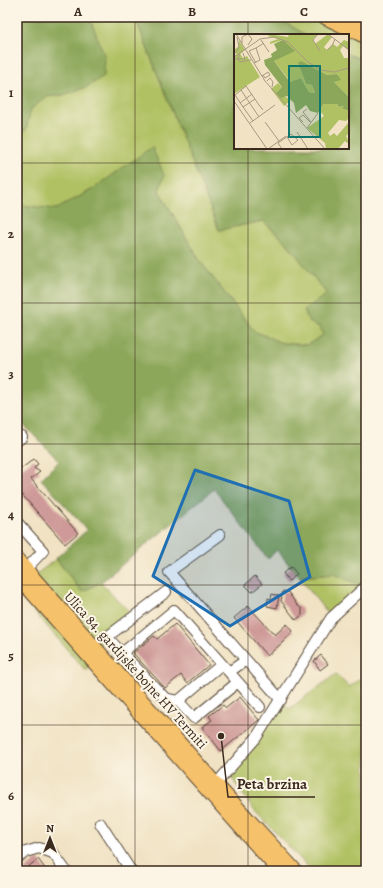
<svg xmlns="http://www.w3.org/2000/svg" width="383" height="888" font-family="Alegreya,serif">
<style>
.green{fill:#b0c164;stroke:#767641}
.forest{fill:#8ca75a;stroke:#64683c}
.building{fill:#ce9998}
.lines{fill:none;stroke-linecap:round;stroke-linejoin:round}
.minor-casing{stroke:#564637;stroke-width:12}
.major-casing{stroke:#564637;stroke-width:15}
.highway-casing{stroke:#564637;stroke-width:17}
.minor{stroke:#fff;stroke-width:10}
.major{stroke:#f5c16b;stroke-width:13}
.highway{stroke:#f5c16b;stroke-width:15}
.marked{fill:#1f6fb2;fill-opacity:0.2;stroke:#1f6fb2;stroke-width:3;stroke-linejoin:round}
.grid{fill:none;stroke:#3b2a1e;stroke-width:1;stroke-opacity:0.55}
.labels{text-anchor:middle;stroke-width:4;stroke-linejoin:round;paint-order:stroke}
.street-label{font-size:14px;fill:#3b2a1e;stroke:#fcf5e5}
.inset-road{fill:none;stroke:#a89881;stroke-width:1}
.view{fill:#0f766e;fill-opacity:0.15;stroke:#0f766e;stroke-width:2}
.inset-edge{fill:none;stroke:#3b2a1e;stroke-width:2}
.leader{fill:none;stroke:#3b2a1e;stroke-width:1.5}
.callout-dot{fill:#3b2a1e;stroke:#fcf5e5;stroke-width:1.5}
.callout-label{font-size:15px;text-anchor:middle;font-weight:bold;fill:#3b2a1e;stroke:#fcf5e5;stroke-width:4;stroke-linejoin:round;paint-order:stroke}
.neatline{fill:none;stroke:#3b2a1e;stroke-width:1.5}
.grid-label{font-size:13px;text-anchor:middle;font-weight:bold;fill:#3b2a1e}
</style>
<rect width="100%" height="100%" fill="#fcf5e5"/>
<filter id="ink" filterUnits="userSpaceOnUse"><feTurbulence type="fractalNoise" baseFrequency=".025" numOctaves="2"/><feDisplacementMap in="SourceGraphic" scale="8" xChannelSelector="R" yChannelSelector="G"/><feConvolveMatrix kernelMatrix="1 2 1 2 8 2 1 2 1" color-interpolation-filters="sRGB"/></filter>
<filter id="wash" filterUnits="userSpaceOnUse"><feTurbulence type="fractalNoise" baseFrequency=".012" numOctaves="4" result="noise"/><feDisplacementMap in="SourceGraphic" scale="16" xChannelSelector="R" yChannelSelector="G"/><feGaussianBlur stdDeviation="0.9" result="paint"/><feColorMatrix in="noise" values="0 0 0 0 0 0 0 0 0 0 0 0 0 0 0 0 0 1.4 0 .05"/><feComposite in="paint" operator="in"/></filter>
<g filter="url(#wash)">
<rect width="100%" height="100%" fill="#f0e2c3"/>
<path class="green" d="M86 17H135L219 230 263 221 286 242 327 294 309 322 320 327 323 335 307 345 282 343 254 331 200 261 159 191 164 175 93 189 56 210 19 205 17 202V132L26 130 31 109 46 97 63 95 91 21Z
M275 17H366V61L348 54V35H306Z
M56 559 82 592 101 582 132 615 102 641 86 671 17 592V589Z
M334 574 365 587 331 618 299 577Z
M336 674 349 687 366 675V871H312L254 810 229 774 281 700 289 709Z"/>
<path class="forest" d="M17 17H86L91 21 105 57 104 76 87 87 63 95 46 97 31 109 26 130 17 132Z
M135 17H275L306 35H235V148H348V54L366 62V585L365 587 334 574 299 577 277 550 268 559 214 489 101 582 82 592 56 558 87 530 41 479 59 461 17 418V202L20 205 57 209 93 189 152 147 164 175 159 191 200 261 254 331 282 343 307 345 323 335 320 327 309 322 304 310 327 294 286 242 263 221 219 230Z"/>
<g id="blocks">
<path class="building" d="M34 459 38 464 34 468 40 472 31 479 78 533 65 544 17 489V463L22 468Z
M291 567 297 574 289 581 283 573Z
M255 576 262 584 252 592 245 585Z
M283 591 288 592 297 605 302 609V615L296 620 281 601Z
M272 594 279 596 277 608 267 606 268 598 271 599Z
M248 606 275 635 287 624 293 631 282 643 267 656 234 618Z
M175 624 209 665 187 683 181 675 165 688 133 653 154 636 157 639Z
M321 655 328 664 320 670 314 661Z
M240 697 259 720 221 751 202 727 212 720 209 716 223 705 226 708Z
M38 859 47 871H23Z"/>
</g>
</g>
<g filter="url(#ink)">
<use href="#blocks" fill-opacity="0" stroke="#564637" stroke-width="1"/>
<g class="lines">
<defs>
<path id="minor" d="M17 441 22 437
M17 522 43 551 26 569
M220 535 169 572 281 700
M122 653 107 637 166 592
M222 664 178 701 194 718 238 682
M229 672 246 660
M178 701 165 698 122 653 174 610 260 707
M216 784 256 738 331 618 365 587
M100 823 131 871
M17 858 26 852 39 848 53 853 66 871"/>
<path id="major" d="M17 559 216 784 296 871
M17 576 279 871"/>
<path id="highway" d="M326 17 366 36
M358 17 366 20"/>
</defs>
<use href="#minor" class="minor-casing"/>
<use href="#major" class="major-casing"/>
<use href="#highway" class="highway-casing"/>
<use href="#minor" class="minor"/>
<use href="#major" class="major"/>
<use href="#highway" class="highway"/>
</g>
</g>
<path class="marked" d="M195 470 289 501 310 577 230 626 153 576Z"/>
<path class="grid" d="M135 17V871M248 17V35M248 148V871M17 163H366M17 303H366M17 444H366M17 585H366M17 725H366"/>
<g class="labels">
<g class="street-label">
<text transform="translate(136 670) rotate(48)" y="5">Ulica 84. gardijske bojne HV Termiti</text>
</g>
</g>
<g transform="translate(234 34)">
<rect width="115" height="115" fill="#f0e2c3"/>
<path d="M35 0 54 3 55 0H84L79 5 81 10 94 0 98 3 90 13 93 16 99 10 103 13 110 6 115 8V16L109 12 106 16 110 24H115V63L100 48 104 40 93 41 74 31 64 29 72 50 78 51 81 59 75 58 67 44 57 48 40 27 54 19 49 6 36 10V8L44 5 34 2ZM5 6 11 16 6 20 9 24 13 22 26 43 0 60V22L3 20 0 16 5 12ZM44 49 48 53 43 58 57 66 50 72 37 55ZM88 70H103L105 73 110 72 109 74 115 77V84L112 87 105 86 94 99 96 102 100 99 103 102 115 88V99L112 102 115 108 113 109 111 107 104 115H92L91 109 73 94 90 82 86 77Z" fill="#b0c164"/>
<path d="M49 6 61 17 40 27 56 48 67 44 75 58 81 59 78 51 72 50 64 29 67 27 93 41 103 40 107 46 100 48 115 63V77L108 74 110 72 105 73 103 70H89L84 79 76 77 72 71 62 79 60 69 53 62 47 64 42 59 48 53 31 31 30 26 38 23 37 20 43 16 40 10Z" fill="#8ca75a"/>
<path class="inset-road" d="M2 0 31 47 91 115M84 0 79 6 86 17M94 0 115 16M27 6 35 18M8 9V3L14 0 18 5 14 11M93 16 98 12 101 5M6 20 4 24 6 28 17 26M0 21 5 13 3 3M0 23 26 5 40 3 54 8 74 28 87 36 100 38 115 34M0 25H11L9 19M20 29 26 26 22 14 30 9M22 29 15 17 22 14M28 42 34 38 36 41 31 44 29 41M33 47 36 44 39 48 38 53M7 56 25 83M21 65 9 73 1 61 12 52 25 71 29 76M0 67 33 115M6 69 18 60M9 73 19 87M73 75 69 78 77 88M31 88 45 107M69 88 65 84 69 81 76 88M16 89 41 71M73 94 84 79M63 98 74 115M34 115 52 102M48 115 44 109 57 100 64 106 58 111 53 103"/>
<path class="view" d="M55 32H86V103H55Z"/>
<rect width="115" height="115" class="inset-edge"/>
</g>
<path class="leader" d="M221 736L228 797H315"/>
<circle class="callout-dot" cx="221" cy="736" r="4"/>
<g class="callout-label">
<text x="272" y="789">Peta brzina</text>
</g>
<rect width="383" height="888" fill="none" stroke="#fcf5e5" stroke-width="44"/>
<g transform="translate(50 838)" stroke="#fcf5e5" stroke-width="3" paint-order="stroke">
<path d="M0-3L7 15L0 10L-7 15Z" fill="#3b2a1e"/>
<text y="-6" font-size="11" font-weight="bold" text-anchor="middle" fill="#3b2a1e">N</text>
</g>
<rect x="22" y="22" width="339" height="844" class="neatline"/>
<g class="grid-label">
<text x="78" y="16">A</text>
<text x="192" y="16">B</text>
<text x="304" y="16">C</text>
<text x="11" y="97">1</text>
<text x="11" y="238">2</text>
<text x="11" y="378">3</text>
<text x="11" y="519">4</text>
<text x="11" y="660">5</text>
<text x="11" y="800">6</text>
</g>
</svg>
